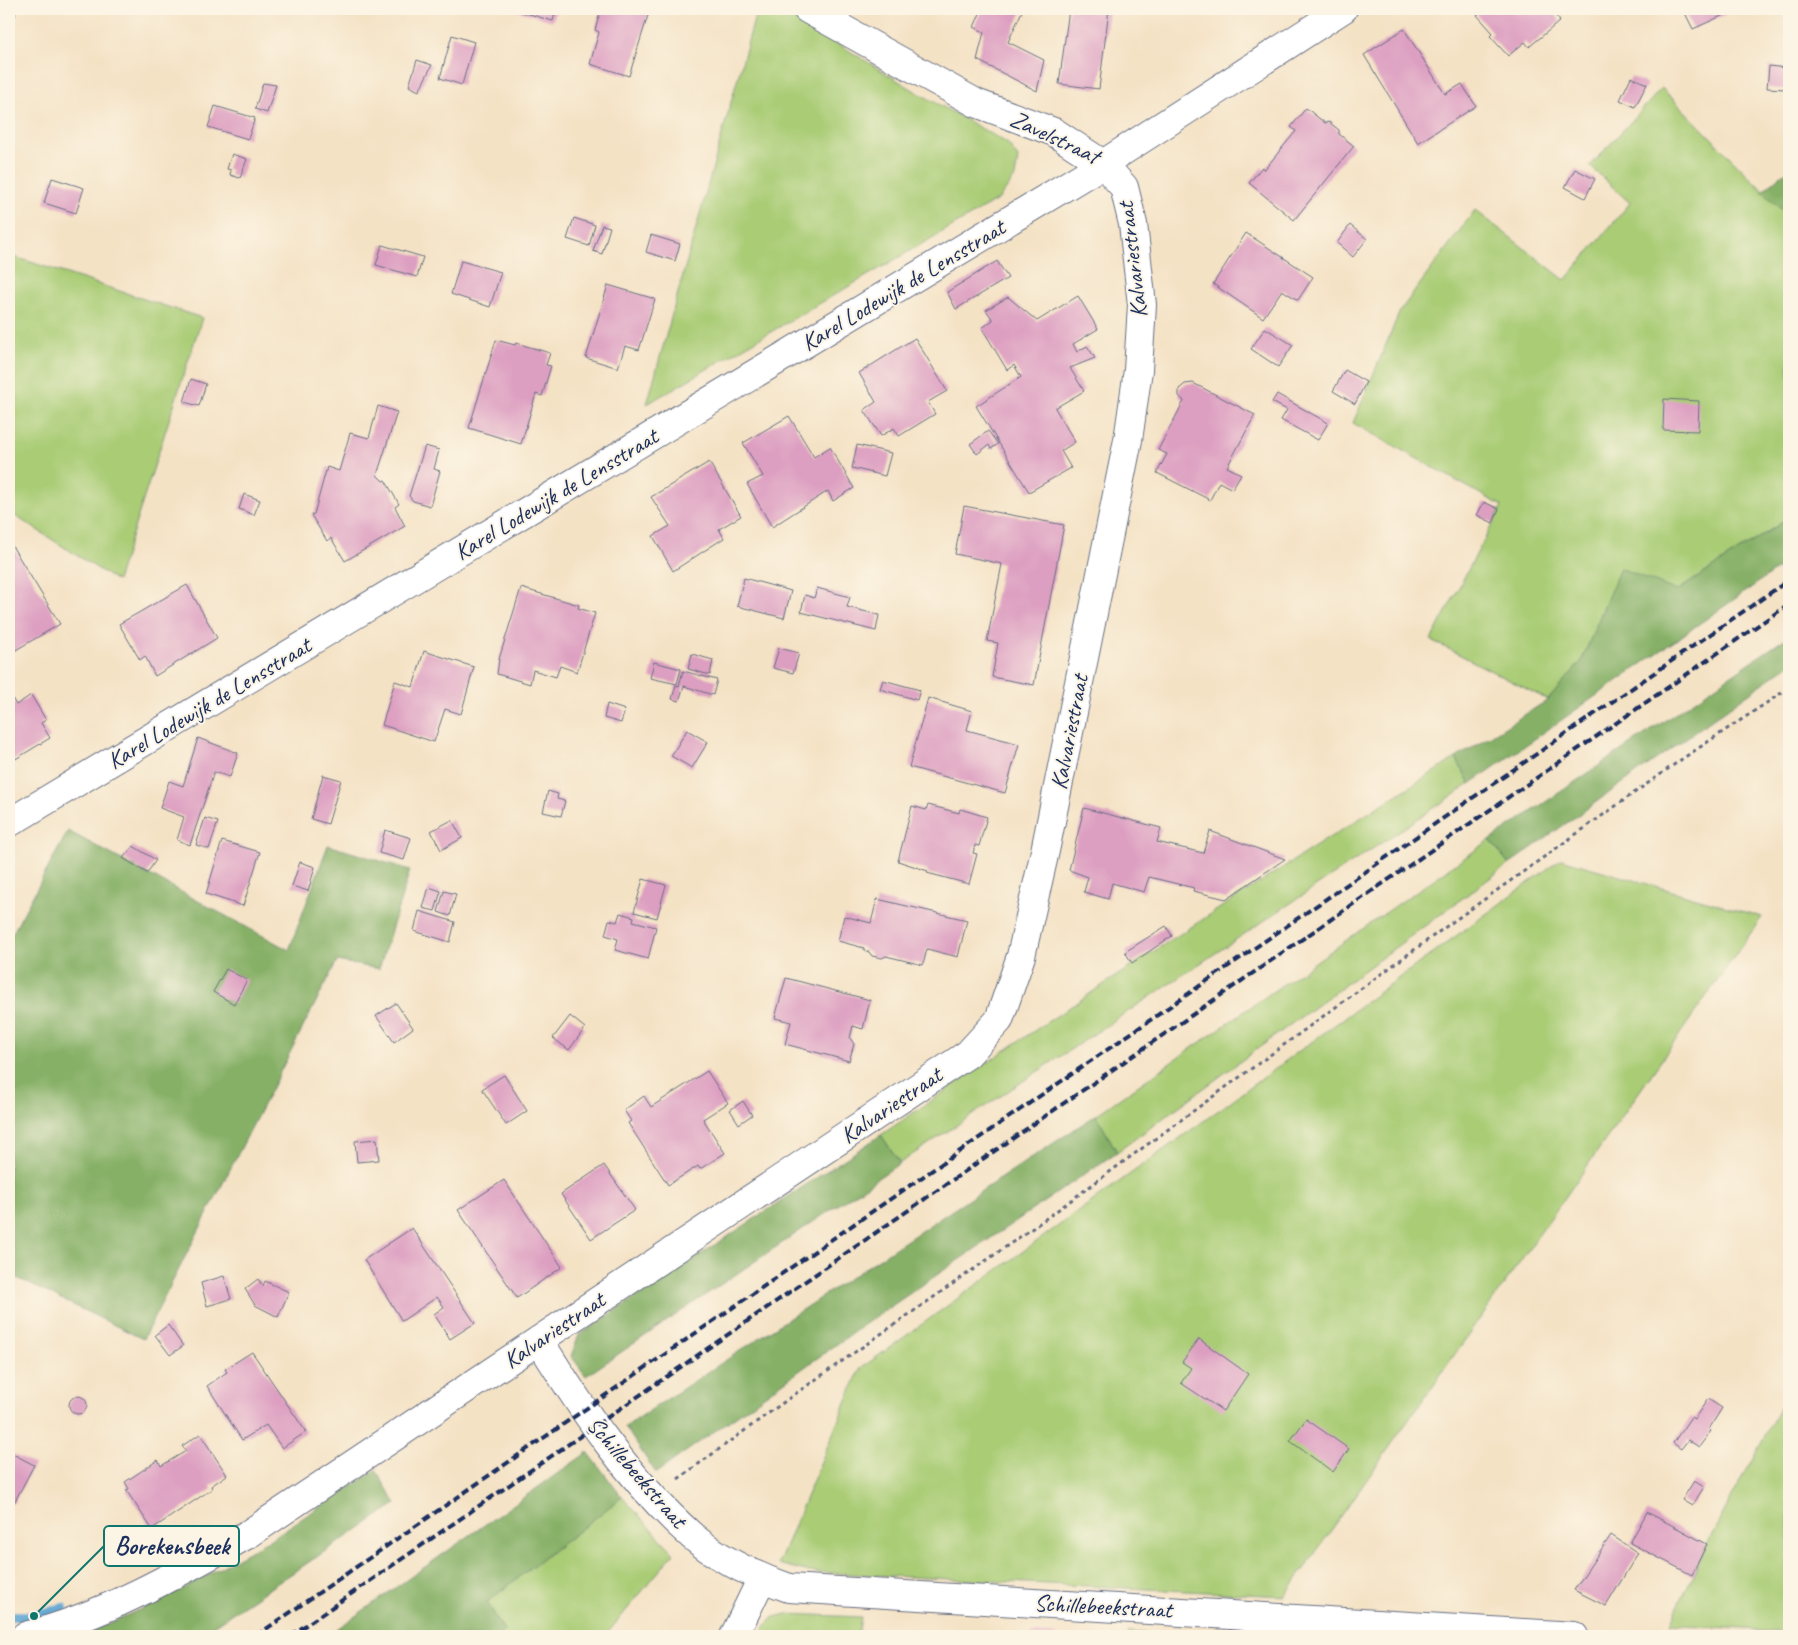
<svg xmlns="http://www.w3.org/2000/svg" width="1798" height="1645" font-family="Caveat,sans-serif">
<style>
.green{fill:#a9cc75;stroke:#627e6a}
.forest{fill:#86b066;stroke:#507062}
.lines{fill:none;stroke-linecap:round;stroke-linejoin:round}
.stream{stroke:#5aa4d2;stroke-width:10}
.building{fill:#dd9fc1}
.minor-casing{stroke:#676e82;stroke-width:30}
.tertiary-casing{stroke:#676e82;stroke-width:30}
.path{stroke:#676e82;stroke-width:3;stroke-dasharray:4 4;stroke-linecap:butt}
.minor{stroke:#fff;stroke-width:28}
.tertiary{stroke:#fff;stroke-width:28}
.rail{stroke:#1b2f5e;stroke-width:4;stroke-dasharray:8 4;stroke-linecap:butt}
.labels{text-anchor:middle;stroke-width:4;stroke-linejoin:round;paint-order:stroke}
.street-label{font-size:24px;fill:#1b2f5e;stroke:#fcf5e5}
.leader{fill:none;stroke:#0f766e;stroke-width:2}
.callout-dot{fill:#0f766e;stroke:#fcf5e5;stroke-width:2}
.callout{fill:#fcf5e5;stroke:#0f766e;stroke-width:2}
.callout-label{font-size:25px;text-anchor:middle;font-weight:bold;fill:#1b2f5e}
</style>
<rect width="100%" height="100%" fill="#fcf5e5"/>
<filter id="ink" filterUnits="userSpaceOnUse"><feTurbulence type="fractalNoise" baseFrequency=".02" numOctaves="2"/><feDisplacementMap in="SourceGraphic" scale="10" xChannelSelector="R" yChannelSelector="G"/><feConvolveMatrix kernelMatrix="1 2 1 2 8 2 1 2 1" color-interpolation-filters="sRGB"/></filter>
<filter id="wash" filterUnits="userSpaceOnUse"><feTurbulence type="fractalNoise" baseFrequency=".0096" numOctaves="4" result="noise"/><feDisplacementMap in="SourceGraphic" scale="20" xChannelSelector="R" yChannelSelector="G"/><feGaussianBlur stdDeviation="1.12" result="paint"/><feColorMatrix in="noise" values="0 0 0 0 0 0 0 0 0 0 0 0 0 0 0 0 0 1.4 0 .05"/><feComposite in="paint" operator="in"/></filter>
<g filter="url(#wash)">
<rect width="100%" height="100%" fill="#f4e2c5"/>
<path class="green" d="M757 9H781L915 91 1007 143 1018 158 1015 177 999 199 647 404Z
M1662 88 1789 217V518L1677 591 1620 569 1581 662 1548 700 1431 640 1502 506 1353 423 1400 311 1475 210 1565 280 1630 203 1590 166Z
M9 255 202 318 117 581 9 512Z
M1456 758 1470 784 900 1163 881 1135C1070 1005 1261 879 1456 758Z
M1490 840 1509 864 1117 1152 1096 1115Z
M1561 859 1762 917 1285 1596 810 1572 778 1564 860 1369 1216 1112Z
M1789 1390V1632L1670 1624 1707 1544Z
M622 1497 674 1553 605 1636H499L504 1631 487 1602Z
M787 1614 861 1617 858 1636H757L773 1617Z
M1129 1632 1189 1636H1128Z"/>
<path class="forest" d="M1789 169V217L1762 191Z
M1789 518V561L1470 784 1456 758 1548 700 1581 662 1620 568 1677 591Z
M1789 636V665L1509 864 1490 840Z
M68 831 289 950 328 845 410 870 379 969 337 961 143 1339 9 1274V940Z
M1096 1115 1117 1152 868 1322 656 1473 625 1427Z
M881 1135 900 1163 586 1376 571 1356 579 1335Z
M588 1452 622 1497 487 1602 504 1631 499 1636H327Z
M376 1470 396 1504 198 1636H81L170 1596 266 1542Z"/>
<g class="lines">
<path class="stream" d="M9 1616H34L63 1608"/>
</g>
<g id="blocks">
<path class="building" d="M9 9H16L15 16 9 21Z
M512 9H556L553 21Z
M601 9H650L629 76 590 64 599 32 595 30Z
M982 9H1023L1008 42 1044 60 1037 91 977 60 984 32 974 27Z
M1069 9H1109L1099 89 1059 84Z
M1484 9H1550L1560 21 1529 47 1525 42 1508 56 1490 36 1493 33 1477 15Z
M1683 9H1723L1726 14 1693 29Z
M1404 29 1445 94 1462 84 1476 106 1418 143 1364 55Z
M452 35 474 42 462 85 440 78Z
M417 60 432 65 419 91 409 86Z
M1769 66 1786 68 1785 89 1767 88Z
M1631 77 1647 84 1635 107 1620 100Z
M263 83 276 85 267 113 255 109Z
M215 106 255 118 248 139 208 127Z
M1306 108 1325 123 1329 122 1339 130V134L1354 146 1294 220 1249 183 1262 167 1264 170 1296 131 1291 127Z
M232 154 247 159 240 178 230 175 231 170 227 169Z
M1575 169 1595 179 1585 198 1565 187Z
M52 178 84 188 76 213 44 203Z
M574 218 595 225 589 246 567 239Z
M602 225 610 227 602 254 593 251Z
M1350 225 1367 239 1353 257 1337 243Z
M1246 233 1313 277 1298 300 1282 290 1263 318 1213 284Z
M651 235 680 244 675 261 646 252Z
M382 245 423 257 417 277 376 265Z
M461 261 501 272 490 307 451 294Z
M997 261 1008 278 956 309 947 292Z
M608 285 655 299 639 350 625 346 618 368 586 358Z
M1078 296 1098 329 1073 344 1077 352 1087 346 1095 358 1070 368 1084 391 1055 408 1075 442 1061 451 1071 468 1029 492 976 406 1021 377 1014 365 1007 370 982 328 993 320 986 310 1008 297 1037 321Z
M1265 328 1293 345 1278 367 1251 349Z
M915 338 947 391 928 402 935 414 899 436 894 428 881 436 864 410 876 402 859 373Z
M496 340 515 345 516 343 550 353 546 365 551 366 542 396 536 394 521 444 469 428Z
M1345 370 1366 382 1355 404 1333 391Z
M191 379 206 384 199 406 184 402Z
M1193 383 1255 415 1227 467 1241 474 1232 489 1219 482 1210 500 1157 473 1167 454 1158 450 1184 401 1179 396V389L1185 384Z
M1277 394 1328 423 1318 440 1281 420 1287 410 1272 402Z
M1664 399 1699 401 1698 431 1663 430Z
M378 406 397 412 377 475 383 481 385 480 399 504 395 507 405 526 345 561 331 538 327 541 311 515 314 514 327 467 339 471 350 433 369 438Z
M789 416 814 457 830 447 854 488 833 501 828 491 772 527 747 484 763 476 743 443Z
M988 431 998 444 991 449 989 445 977 454 970 444Z
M857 445 891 453 885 476 852 468Z
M425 446 439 450 434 469 440 471 430 506 413 501 409 496Z
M709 462 741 516 719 529 724 538 673 571 653 536 670 526 651 497Z
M244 494 260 500 254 515 239 509Z
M1484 502 1499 509 1493 523 1477 515Z
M964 506 1064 525 1034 685 992 677 998 643 987 641 1002 564 955 554Z
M9 541 60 624 9 654Z
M744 578 791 591 784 618 737 606Z
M187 585 217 638 155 676 145 656 140 660 119 624Z
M521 588 579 605 578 608 595 613 577 672 560 666 556 677 533 670 530 684 497 674 499 659Z
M817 588 850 597 847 607 879 615 876 631 801 612 805 595 814 598Z
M779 648 799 653 793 673 773 668Z
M424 651 474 667 461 714 445 709 434 742 382 725 395 681 413 687Z
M692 654 713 660 710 675 688 669Z
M654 662 681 669 677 684 650 678Z
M683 671 717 680 713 695 684 686 679 701 672 699 676 685 679 686Z
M883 680 920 690 917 700 880 689Z
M9 693 16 705 31 695 46 720 41 723 50 738 9 763Z
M928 698 972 711 967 730 1019 744 1005 793 909 767Z
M607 704 625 710 621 723 604 718Z
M687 730 708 742 692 768 671 756Z
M198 738 238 753 230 777 214 772 190 845 177 840 184 817 160 808 169 781 183 786Z
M323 775 341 780 328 824 311 819Z
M548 791 558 794 557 799 565 801 561 816 543 812Z
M928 805 959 813 960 809 987 817 979 846 975 845 973 853 977 854 969 884 927 873 928 871 898 861 912 806 926 810Z
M1084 808 1161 828 1157 842 1203 853 1210 831 1285 859 1226 899 1193 891 1194 888 1149 877 1144 892 1112 883 1108 899 1084 892 1088 877 1069 870Z
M205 818 218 822 209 849 196 845Z
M452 820 462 838 441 850 431 831Z
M385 830 411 838 404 860 379 853Z
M222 841 260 852 243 906 206 894Z
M133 846 156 860 147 873 123 858Z
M300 862 315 867 308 891 292 886Z
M643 879 666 885 657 918 634 912Z
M429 887 441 891 435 911 423 908Z
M444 891 456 894 450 916 438 912Z
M877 899 967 920 958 957 927 949 923 965 886 956 882 958 872 956 869 952 864 950V948L838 941 844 916 871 923Z
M419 911 455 922 450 942 414 931Z
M620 913 634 917 633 921 656 927 648 959 615 950 618 939 605 935 609 920 617 922Z
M1166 926 1172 936 1132 963 1125 952Z
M226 969 247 980 234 1004 213 992Z
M786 978 870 1000 863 1029 853 1026 850 1038 854 1044 849 1061 785 1044 791 1022 775 1018Z
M396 1003 413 1028 394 1042 376 1016Z
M570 1016 585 1028 569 1050 553 1038Z
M707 1071 728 1103 703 1119 725 1153 700 1169 698 1166 668 1185 628 1123 631 1121 624 1110 644 1096 651 1107Z
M504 1075 527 1111 506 1125 482 1089Z
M743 1101 752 1115 739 1124 730 1110Z
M377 1139 379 1160 357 1162 355 1141Z
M604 1165 635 1210 591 1239 561 1194Z
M504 1180 562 1267 517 1298 458 1210Z
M412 1228 475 1323 450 1339 434 1314 444 1307 437 1297 402 1321 364 1260Z
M224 1276 231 1299 207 1306 201 1283Z
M258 1279 263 1286 265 1281 289 1292 278 1317 255 1305 245 1289Z
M168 1325 183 1346 170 1355 155 1335Z
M1199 1339 1248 1374 1223 1411 1181 1383 1191 1368 1182 1362Z
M252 1352 306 1432 282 1448 266 1425 242 1440 207 1386 227 1372 225 1369Z
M69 1405a9 9 0 1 1 18 0a9 9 0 1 1-18 0Z
M1708 1399 1722 1408 1709 1429 1711 1431 1699 1447 1688 1440 1681 1449 1673 1443 1691 1417 1694 1419Z
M1306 1419 1349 1449 1333 1472 1290 1441Z
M200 1434 227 1475 211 1486 212 1489 152 1529 126 1490 129 1489 125 1482 158 1460 161 1466 186 1451 182 1446Z
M9 1452 34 1465 14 1503 9 1500Z
M1694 1481 1704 1487 1692 1506 1682 1500Z
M1647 1512 1707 1544 1692 1575 1630 1543Z
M1611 1535 1638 1553 1606 1606 1574 1590Z
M1031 1633 1058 1635V1636H1031Z"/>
</g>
</g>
<g filter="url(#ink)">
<use href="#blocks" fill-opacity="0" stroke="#676e82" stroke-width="1"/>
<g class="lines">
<defs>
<path id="minor" d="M539 1340C582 1410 630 1481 692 1536 720 1560 755 1576 789 1588L1574 1636
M25 1636C102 1617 181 1572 250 1533L968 1054 999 1020 1021 956 1045 851 1128 440 1138 370 1142 305 1133 224 1124 187 1103 164 1054 132 976 103 807 9
M734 1636 762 1578"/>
<path id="tertiary" d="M9 823 1103 164 1343 9"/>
</defs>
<use href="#minor" class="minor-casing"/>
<use href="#tertiary" class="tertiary-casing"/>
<path class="path" d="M678 1479 795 1394 1037 1225 1451 923 1682 759 1789 688"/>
<use href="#minor" class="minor"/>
<use href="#tertiary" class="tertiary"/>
<path class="rail" d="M256 1636 1789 580
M290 1636 1789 604"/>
</g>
</g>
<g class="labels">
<g class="street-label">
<text transform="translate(1055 137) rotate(25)" y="8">Zavelstraat</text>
<text transform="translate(1132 260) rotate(-97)" y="8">Kalvariestraat</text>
<text transform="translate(903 285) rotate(-31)" y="8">Karel Lodewijk de Lensstraat</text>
<text transform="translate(556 494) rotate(-31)" y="8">Karel Lodewijk de Lensstraat</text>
<text transform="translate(209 703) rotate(-31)" y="8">Karel Lodewijk de Lensstraat</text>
<text transform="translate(1069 732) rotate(-79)" y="8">Kalvariestraat</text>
<text transform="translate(891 1105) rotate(-34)" y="8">Kalvariestraat</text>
<text transform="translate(554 1330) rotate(-34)" y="8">Kalvariestraat</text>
<text transform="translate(637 1472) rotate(49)" y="8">Schillebeekstraat</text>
<text transform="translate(1103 1606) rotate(3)" y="8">Schillebeekstraat</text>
</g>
</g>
<path class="leader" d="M34 1616L104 1546"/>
<circle class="callout-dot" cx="34" cy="1616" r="5"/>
<rect class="callout" x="104" y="1526" width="135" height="40" rx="5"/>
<g class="callout-label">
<text x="172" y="1554">Borekensbeek</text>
</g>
<rect width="1798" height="1645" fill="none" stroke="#fcf5e5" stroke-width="30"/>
</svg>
